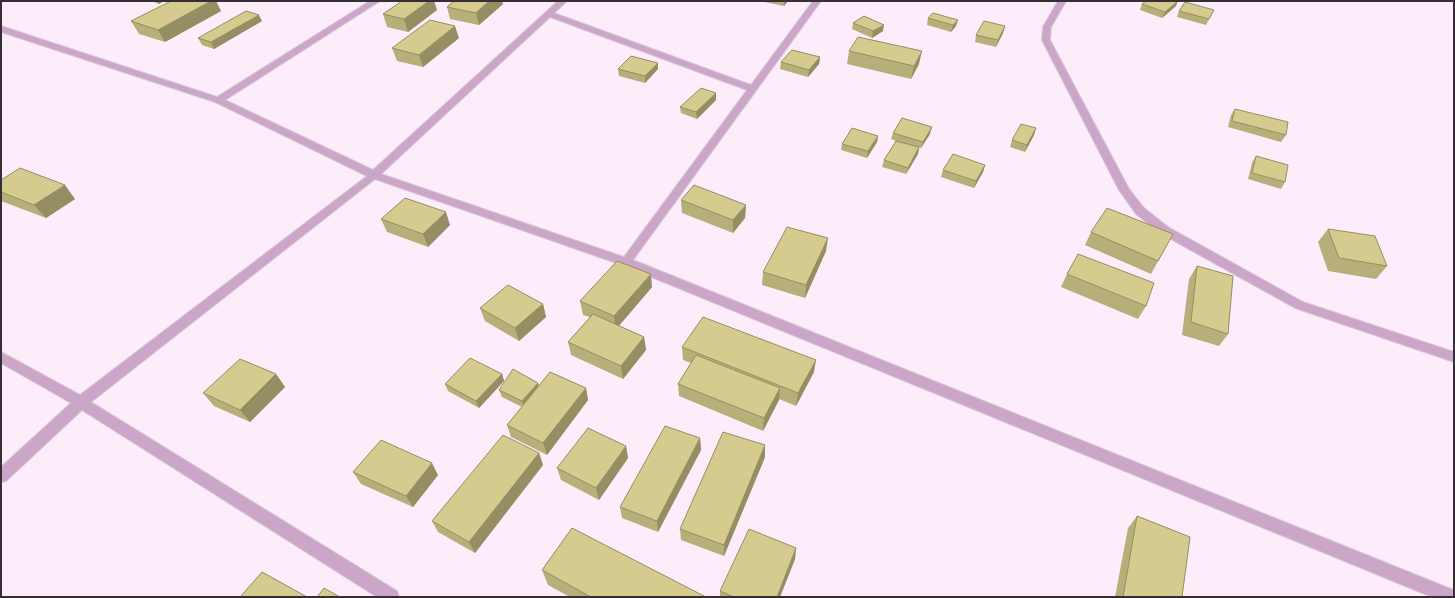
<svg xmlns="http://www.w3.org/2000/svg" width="1455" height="598" font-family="Raleway,sans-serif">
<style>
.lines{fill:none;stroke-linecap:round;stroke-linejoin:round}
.minor-casing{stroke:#d9cbd7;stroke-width:2}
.minor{fill:#cca6c8;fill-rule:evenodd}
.wall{fill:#b7af7a}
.shaded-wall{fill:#958e63}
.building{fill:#d5cb8e;stroke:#958e63}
</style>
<rect width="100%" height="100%" fill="#fdedfb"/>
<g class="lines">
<defs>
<path id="minor" d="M370 1H380L225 100 373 170 558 1H567L554 13 751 85 813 1H821L633 260 1451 589 1454 590V597H1432L622 265 375 179 91 402 397 591 399 597H377L82 410 6 481 1 482V467L71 403 1 363V352L80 395 367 176 215 102 1 32V26L217 97ZM550 17 747 90 624 257 381 174Z
M1058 1H1066L1051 27 1050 40 1129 189 1144 208 1168 227 1303 302 1454 352V362L1295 308 1160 233 1136 214 1119 190 1042 40 1043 27Z"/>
</defs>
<use href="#minor" class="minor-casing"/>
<use href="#minor" class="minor"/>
</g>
<path class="wall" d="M151 1H164L159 4Z
M171 1H216L221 11 165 42 139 34 131 21Z
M402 1H434L437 10 408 32 387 27 383 14Z
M454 1H502L503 4 479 25 450 19 447 7Z
M760 1H788L784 6Z
M1142 4 1176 6 1162 18 1140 10Z
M1214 10 1206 25 1177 17 1179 11Z
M928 18 956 26 951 32 927 25Z
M262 21 214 49 202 45 198 38Z
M853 23 883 31 872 38 852 29Z
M1005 26 1003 33 996 47 975 42 976 35Z
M459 38 423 67 397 61 392 48Z
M849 51 919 64 911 79 847 64Z
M820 57 819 64 808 77 780 69 781 62Z
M658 63V69L645 83 619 76 618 69Z
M716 100 697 119 681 113 680 107Z
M1235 109 1286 135 1281 142 1228 127 1231 115Z
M1036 128 1034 135 1025 152 1010 147 1012 140Z
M893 133 930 134 921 148H919L918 154 906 174 882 167 884 160 896 141 891 139Z
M878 136 877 142 867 158 841 150 842 144Z
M1256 156 1285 182 1281 189 1248 179 1252 163Z
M985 165 983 172 974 188 941 177 943 170Z
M1 180 75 199 46 218 1 201Z
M681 200 746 205 745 218 733 233 682 213Z
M381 219 450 225 428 247 387 232Z
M1328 229 1387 266 1376 279 1328 271 1318 242Z
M1091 232 1173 234 1151 274 1085 245Z
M826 251 805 298 762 285 763 272Z
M1197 266 1228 334 1219 346 1182 335 1189 279Z
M1067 274 1146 306 1138 319 1061 287Z
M652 287 619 326 644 337 646 350 623 379 571 355 568 342 590 317 583 315 580 301Z
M543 304 546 317 519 341 485 321 480 308Z
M682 347 814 372 796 406 779 399V400L763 431 679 396 678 384 691 363 683 360Z
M276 374 285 387 250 422 214 406 203 393Z
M502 374 504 381 479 408 448 391 445 384Z
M538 386 586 388 588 400 547 455 511 437 507 425 522 407 502 397 499 390Z
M700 438 701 450 658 532 622 518 620 507Z
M626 446 628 458 599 500 561 480 557 468Z
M539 453 543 465 475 553 438 532 432 521Z
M765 457 724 556 681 540 680 529Z
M353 472 438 475 413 507 361 484Z
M1137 516 1182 597H1115L1128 528Z
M796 548 795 559 780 597H720V591Z
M542 570 706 597H570L548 585Z"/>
<path class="shaded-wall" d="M157 1H164L159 4Z
M211 1H216L221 11 165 42 158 30Z
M429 1H434L437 10 408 32 404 19Z
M489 1H502L503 4 479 25 476 13Z
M784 1H788L784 6Z
M1178 1 1176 6 1162 18 1165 12Z
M259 15 262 21 214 49 211 42Z
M958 20 956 26 951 32 953 25Z
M884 25 883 31 872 38 873 31Z
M455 26 459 38 423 67 419 55Z
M1005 26 1003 33 996 47 998 40Z
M922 51 919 64 911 79 914 66Z
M820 57 819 64 808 77 809 70Z
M658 63V69L645 83V76Z
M716 93V100L697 119 696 112Z
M932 127 930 134 921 148 923 142Z
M1036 128 1034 135 1025 152 1027 145Z
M878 136 877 142 867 158 868 151Z
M919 147 918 154 906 174 908 168Z
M985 165 983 172 974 188 976 181Z
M65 185 75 199 46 218 34 205Z
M746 205 745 218 733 233V220Z
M446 212 450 225 428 247 423 234Z
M828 238 826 251 805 298 806 285Z
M651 274 652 287 616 329 614 316Z
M543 304 546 317 519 341 515 328Z
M644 337 646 350 623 379 621 366Z
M816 360 814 372 796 406 798 393Z
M276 374 285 387 250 422 240 410Z
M502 374 504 381 479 408 476 401Z
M538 383 540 390 524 408 522 401Z
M586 388 588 400 547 455 543 443Z
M780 388 779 400 763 431 764 418Z
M700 438 701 450 658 532 657 521Z
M765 445V457L724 556V545Z
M626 446 628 458 599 500 596 488Z
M539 453 543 465 475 553 469 542Z
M432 463 438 475 413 507 406 496Z
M796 548 795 559 780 597H777Z"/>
<path class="building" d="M171 1H211L158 30 131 21Z
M402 1H429L404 19 383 14Z
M454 1H489L476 13 447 7Z
M1146 1H1178L1165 12 1142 4Z
M1185 2 1214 10 1209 19 1179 11Z
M246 11 259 15 211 42 198 38Z
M933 13 958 20 953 25 928 18Z
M864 16 884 25 873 31 853 23Z
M430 20 455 26 419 55 392 48Z
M984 21 1005 26 998 40 976 35Z
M858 37 922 51 914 66 849 51Z
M792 50 820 57 809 70 781 62Z
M631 56 658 63 645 76 618 69Z
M701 88 716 93 696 112 680 107Z
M1235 109 1288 122 1286 135 1232 121Z
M902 118 932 127 923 142 893 133Z
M1021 124 1036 128 1027 145 1012 140Z
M852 128 878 136 868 151 842 144Z
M896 141 919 147 908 168 884 160Z
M953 154 985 165 976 181 943 170Z
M1256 156 1288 165 1285 182 1252 173Z
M20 168 65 185 34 205 1 192V180Z
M694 185 746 205 733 220 681 200Z
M405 198 446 212 423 234 381 219Z
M1107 208 1173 234 1158 261 1091 232Z
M787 227 828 238 806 285 763 272Z
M1328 229 1375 236 1387 266 1339 258Z
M1078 254 1154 283 1146 306 1067 274Z
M617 261 651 274 614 316 580 301Z
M1197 266 1233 276 1228 334 1191 322Z
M508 285 543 304 515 328 480 308Z
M593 314 644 337 621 366 568 342Z
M703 317 816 360 798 393 682 347Z
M696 355 780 388 764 418 678 384Z
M470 358 502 374 476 401 445 384Z
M240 359 276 374 240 410 203 393Z
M513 369 538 383 522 401 499 390Z
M550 372 586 388 543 443 507 425Z
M665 426 700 438 657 521 620 507Z
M588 428 626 446 596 488 557 468Z
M723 432 765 445 724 545 680 529Z
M503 435 539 453 469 542 432 521Z
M381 440 432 463 406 496 353 472Z
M1137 516 1190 537 1182 597H1123Z
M572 528 706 597H591L542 570Z
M749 529 796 548 777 597H734L720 591Z
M262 572 307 597H240Z
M324 588 340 597H317Z"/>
<rect width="1455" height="598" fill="none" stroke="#352e34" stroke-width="4"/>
</svg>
